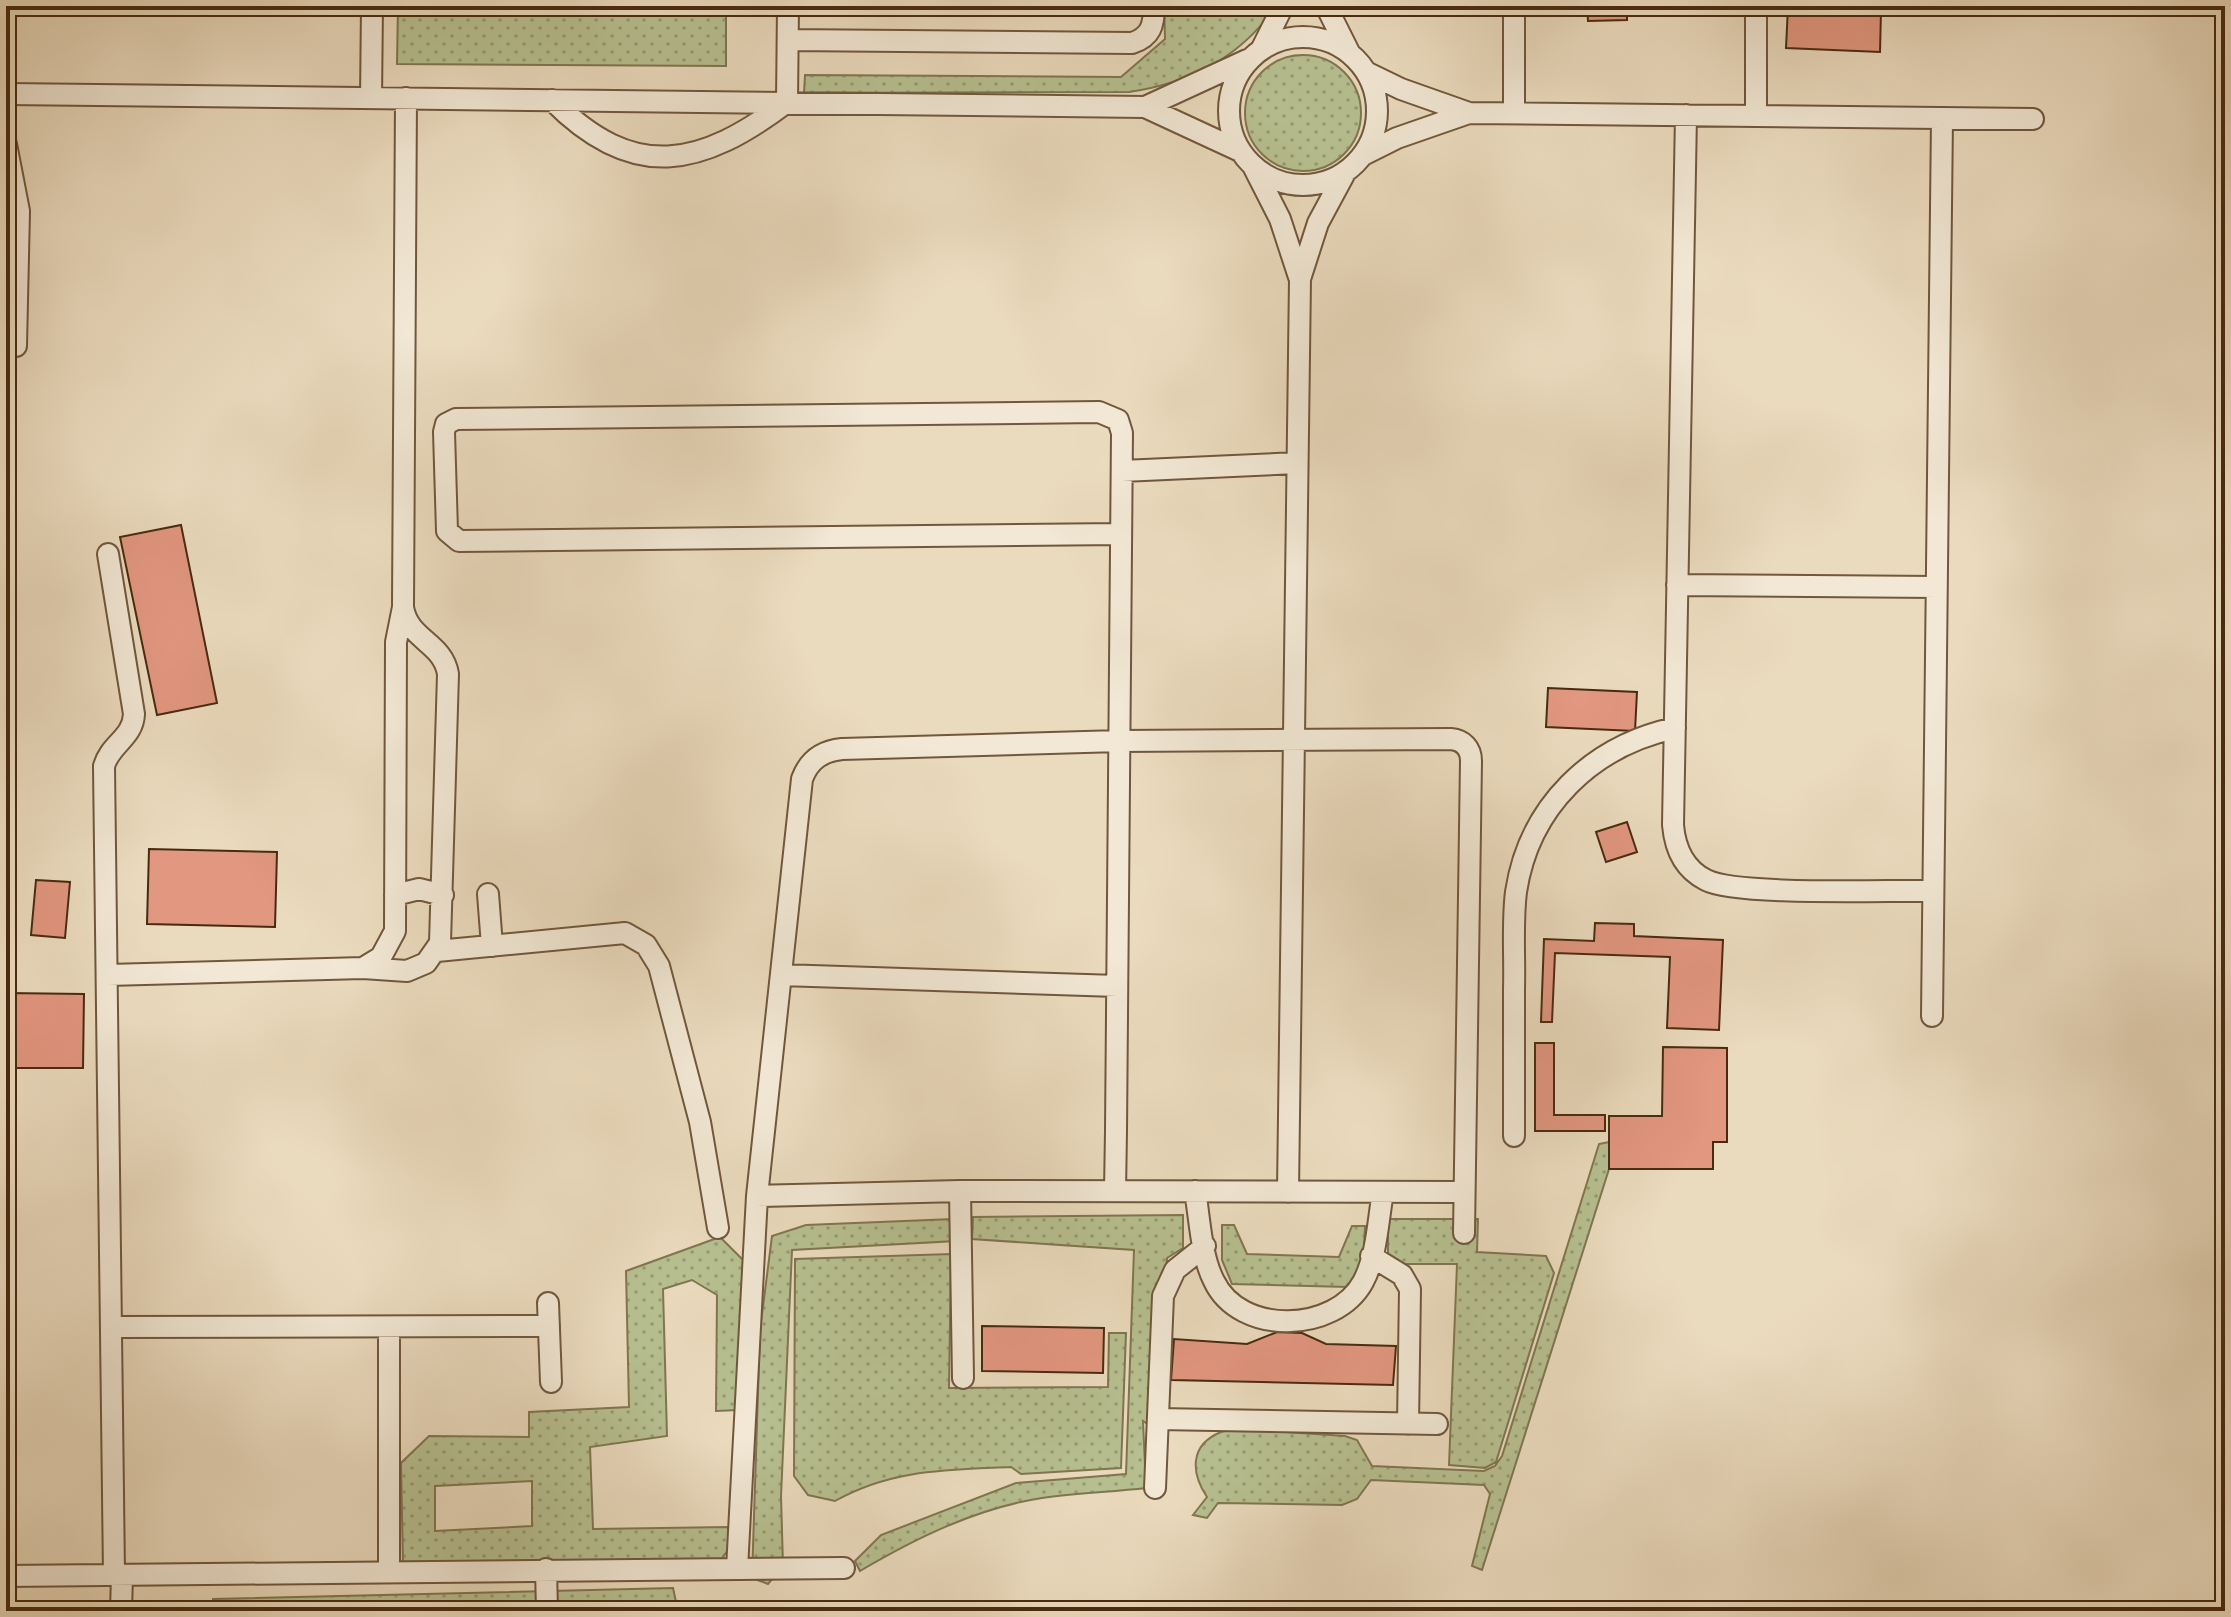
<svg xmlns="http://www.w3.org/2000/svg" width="2231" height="1617" font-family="'IM FELL Double Pica',serif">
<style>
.grass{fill:url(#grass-dots);stroke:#807650;stroke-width:2;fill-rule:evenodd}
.building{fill:#e29780;stroke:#482b0f;stroke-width:2}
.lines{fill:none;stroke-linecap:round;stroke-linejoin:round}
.minor-casing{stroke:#71573b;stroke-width:24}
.minor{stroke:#f2e8d5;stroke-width:20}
</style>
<defs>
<pattern id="grass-dots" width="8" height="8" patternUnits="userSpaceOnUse" patternTransform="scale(2)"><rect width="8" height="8" fill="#b7c091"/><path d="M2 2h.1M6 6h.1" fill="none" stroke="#979c75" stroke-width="1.8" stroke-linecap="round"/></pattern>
</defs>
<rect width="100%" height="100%" fill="#ebdbbe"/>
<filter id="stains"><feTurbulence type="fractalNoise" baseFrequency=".0025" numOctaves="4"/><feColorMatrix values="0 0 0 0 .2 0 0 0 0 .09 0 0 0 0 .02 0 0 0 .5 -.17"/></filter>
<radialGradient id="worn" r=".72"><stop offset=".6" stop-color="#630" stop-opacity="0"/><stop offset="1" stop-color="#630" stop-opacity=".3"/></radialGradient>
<path class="grass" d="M398 6H726V66L397 64Z
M1164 6H1276C1240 58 1190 83 1129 92L804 93 805 75 1121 77 1165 39Z
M1245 113a58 58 0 1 1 116 0a58 58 0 1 1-116 0Z
M1609 1142V1169L1482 1570 1472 1566 1490 1494 1484 1485 1371 1480 1357 1499 1342 1505 1218 1503 1207 1518 1193 1515 1207 1497C1191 1473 1189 1445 1221 1432 1235 1427 1324 1435 1345 1436L1357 1440 1372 1466 1484 1471 1495 1466 1502 1456 1599 1144Z
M1183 1215V1248L1167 1258 1162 1434 1143 1421 1146 1488C1111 1492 1076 1493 1042 1498 977 1508 916 1538 860 1571L855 1561 881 1535 1016 1483 1126 1474 1134 1250 972 1239 973 1217Z
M953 1219 956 1241 792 1250 781 1496 783 1566 768 1584 752 1578 760 1330 772 1236 806 1225Z
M1388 1219H1478L1477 1252 1546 1256 1554 1273 1496 1462 1485 1468 1449 1465 1457 1264H1388Z
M1222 1225H1234L1247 1254 1339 1257 1352 1226H1365L1363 1269 1348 1287 1232 1284 1222 1260Z
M720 1237 743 1260 738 1410 716 1411 717 1295 692 1280 663 1289 667 1436 590 1447 593 1529 728 1527 730 1547 714 1570 403 1566 401 1463 429 1436 529 1437V1412L629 1407 626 1271ZM532 1481V1526L435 1531V1486Z
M951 1254 949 1388 1108 1387 1109 1333H1126L1121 1468 1021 1474 1011 1467C947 1470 892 1469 835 1501L808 1495 794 1476 795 1259Z
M673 1588 678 1611H589L584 1603 578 1611H213V1599Z"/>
<path class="building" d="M1587 6H1627V20L1588 21Z
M1788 7 1881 11 1880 52 1786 48Z
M181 525 217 703 157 715 120 537Z
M1548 688 1637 692 1635 731 1546 727Z
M1627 822 1637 852 1606 862 1596 832Z
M149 849 277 852 275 927 147 924Z
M36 880 70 882 65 938 31 935Z
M1595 923 1634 924V936L1723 940 1719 1030 1667 1028 1670 957 1555 953 1552 1022H1541L1544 939 1594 941Z
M6 993 84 994 83 1068H6Z
M1535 1043H1554V1115H1605V1131H1535Z
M1663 1047 1727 1048V1142H1713V1169H1609V1116H1662Z
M982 1326 1104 1328 1103 1373 982 1371Z
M1277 1332 1302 1333 1326 1344 1396 1346 1393 1385 1171 1380 1174 1339 1247 1344Z"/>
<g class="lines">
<defs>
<path id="minor" d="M1326 6 1349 52
M1229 111a74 74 0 1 1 148 0a74 74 0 1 1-148 0Z
M788 40 1132 43C1151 37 1154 25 1154 6
M1262 48 1283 6
M1368 73 1401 89 1469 113 2033 119
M6 94 1145 107 1240 151
M371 98 372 6
M552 100C634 183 701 167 787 102L788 6
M1145 107 1247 60
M1514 113V6
M1686 115 1673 825C1675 848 1684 869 1706 880 1737 896 1888 890 1933 891
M1756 116V6
M6 144 19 211 16 346
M1363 155 1397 138 1469 113
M1253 166 1280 219 1299 277
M1122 471 1297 463
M108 554 134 714C133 738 110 744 104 766L114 1575
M1677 585 1936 587
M488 894 492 946
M395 895 419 889 443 895
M437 951 625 933 646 945 659 966 700 1122 718 1228
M363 968 381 957 395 931 396 642 403 607
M108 975 363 968 407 971 426 963 440 943 448 674C443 642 408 640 403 607L406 98
M781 975 1117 986
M1932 1016 1942 118
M1514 1136C1514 1087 1514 1038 1514 989 1515 957 1512 923 1516 892 1529 806 1592 746 1675 728
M960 1191 963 1378
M1115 1191 1116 1131 1122 433 1118 420 1099 412 456 419 446 424 444 432 447 531 459 541 1121 534
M1195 1191C1200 1220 1201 1256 1214 1281 1240 1336 1335 1333 1363 1282 1377 1256 1378 1220 1383 1192
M1288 1192 1300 279 1318 223 1346 171
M757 1196 960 1191 1464 1192
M1371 1256 1402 1275 1410 1289 1408 1424
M548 1303 551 1382
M112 1327 549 1326
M389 1327V1572
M1158 1419 1437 1424
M1155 1488 1163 1296 1175 1270 1205 1246
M546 1569 547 1611
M737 1569 757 1196 802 779C809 760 822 751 842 749L1119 741 1451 739C1463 740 1471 748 1471 761L1464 1233
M6 1576 844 1568
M121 1611 122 1575"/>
</defs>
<use href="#minor" class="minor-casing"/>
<use href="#minor" class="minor"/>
</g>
<rect width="2231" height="1617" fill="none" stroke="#ebdbbe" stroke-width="32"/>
<rect x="8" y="8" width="2215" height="1601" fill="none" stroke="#482b0f" stroke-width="4"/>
<rect x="16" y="16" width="2199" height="1585" fill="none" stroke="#482b0f" stroke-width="2"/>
<rect width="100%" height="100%" filter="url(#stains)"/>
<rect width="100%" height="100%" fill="url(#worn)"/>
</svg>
